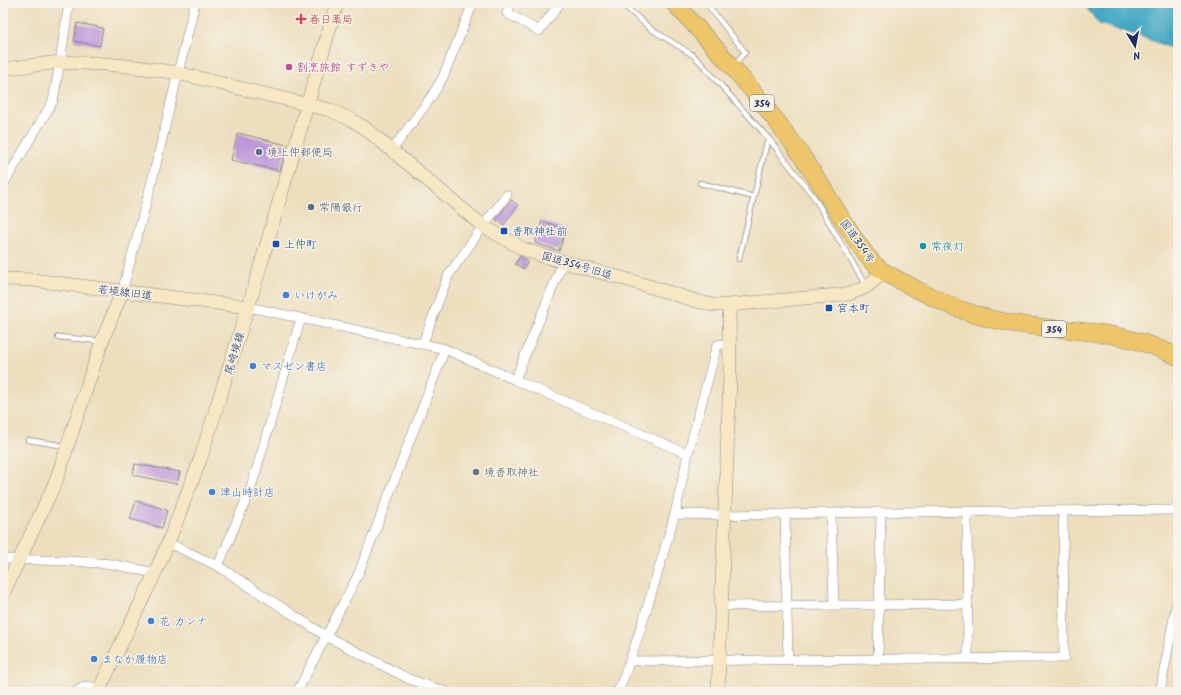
<svg xmlns="http://www.w3.org/2000/svg" width="1181" height="695" font-family="Kalam,'Klee One',sans-serif">
<style>
.water{fill:#43a8c3;stroke:#2f6c90}
.building{fill:#be97da}
.lines{fill:none;stroke-linecap:round;stroke-linejoin:round}
.lane-casing{stroke:#84878e;stroke-width:6}
.street-casing{stroke:#84878e;stroke-width:10}
.secondary-casing{stroke:#84878e;stroke-width:14}
.highway-casing{stroke:#84878e;stroke-width:18}
.lane{stroke:#fff;stroke-width:4.5}
.street{stroke:#fff;stroke-width:9}
.secondary{stroke:#f7e8c3;stroke-width:13}
.highway{stroke:#ecc669;stroke-width:17}
.health-dot{fill:#e0444e;stroke:#f7f3e8;stroke-width:1.5}
.hotel-dot{fill:#d1479c;stroke:#f7f3e8;stroke-width:1.5}
.service-dot{fill:#5c6f8a;stroke:#f7f3e8;stroke-width:1.5}
.transit-dot{fill:#1a4fb4;stroke:#f7f3e8;stroke-width:1.5}
.culture-dot{fill:#0f9aa8;stroke:#f7f3e8;stroke-width:1.5}
.shop-dot{fill:#3f7fe0;stroke:#f7f3e8;stroke-width:1.5}
.worship-dot{fill:#6b7280;stroke:#f7f3e8;stroke-width:1.5}
.labels{text-anchor:middle;stroke-width:3;stroke-linejoin:round;paint-order:stroke}
.shield{fill:#f7f3e8;stroke:#5d6a87;stroke-width:1}
.shield-label{font-size:10px;font-weight:bold;fill:#1b2f5e}
.health-label{font-size:11px;fill:#be3a42;stroke:#f7f3e8;text-anchor:start}
.hotel-label{font-size:11px;fill:#b23c85;stroke:#f7f3e8;text-anchor:start}
.service-label{font-size:11px;fill:#4e5e75;stroke:#f7f3e8;text-anchor:start}
.transit-label{font-size:11px;fill:#164399;stroke:#f7f3e8;text-anchor:start}
.street-label{font-size:11px;fill:#1b2f5e;stroke:#f7f3e8}
.culture-label{font-size:11px;fill:#0d838f;stroke:#f7f3e8;text-anchor:start}
.shop-label{font-size:11px;fill:#366cbe;stroke:#f7f3e8;text-anchor:start}
.worship-label{font-size:11px;fill:#5b616d;stroke:#f7f3e8;text-anchor:start}
</style>
<rect width="100%" height="100%" fill="#f7f3e8"/>
<filter id="ink" filterUnits="userSpaceOnUse"><feTurbulence type="fractalNoise" baseFrequency=".025" numOctaves="2"/><feDisplacementMap in="SourceGraphic" scale="8" xChannelSelector="R" yChannelSelector="G"/><feConvolveMatrix kernelMatrix="1 2 1 2 8 2 1 2 1" color-interpolation-filters="sRGB"/></filter>
<filter id="wash" filterUnits="userSpaceOnUse"><feTurbulence type="fractalNoise" baseFrequency=".012" numOctaves="4" result="noise"/><feDisplacementMap in="SourceGraphic" scale="16" xChannelSelector="R" yChannelSelector="G"/><feGaussianBlur stdDeviation="0.9" result="paint"/><feColorMatrix in="noise" values="0 0 0 0 0 0 0 0 0 0 0 0 0 0 0 0 0 1.4 0 .05"/><feComposite in="paint" operator="in"/></filter>
<g filter="url(#wash)">
<rect width="100%" height="100%" fill="#eddfbe"/>
<path class="water" d="M1083 3H1178V51L1143 37 1099 24Z"/>
<g id="blocks">
<path class="building" d="M77 23 103 28 100 46 74 41Z
M238 133 287 145 280 171 231 160Z
M511 200 518 205 504 225 496 220Z
M542 221 566 229 559 251 535 243Z
M520 256 528 261 524 269 515 264Z
M135 464 180 472 177 484 133 475Z
M136 501 167 510 162 528 130 519Z"/>
</g>
</g>
<g filter="url(#ink)">
<use href="#blocks" fill-opacity="0" stroke="#84878e" stroke-width="1"/>
<g class="lines">
<defs>
<path id="lane" d="M621 3 651 29 693 55 701 63 769 139 814 197 866 286
M706 3 745 52 734 65
M700 183 754 197
M739 259 766 146 769 139
M58 337 100 341
M28 440 65 446"/>
<path id="street" d="M511 3 507 13 539 31 560 3
M392 150 432 96 443 77 473 3
M3 185 53 101 60 62 69 3
M122 292 151 185 195 3
M248 307 445 349 515 380 563 262
M423 343 448 276 483 226 507 195
M515 380 688 454
M967 511 968 659
M831 513 834 605
M675 514 688 454 717 345 730 343
M785 514 788 660
M168 543 218 566 326 636 409 679 446 692
M3 559 71 561 111 564 155 573
M218 566 251 488 301 318
M722 606 967 604
M878 660 881 512
M630 661 1064 658 1063 511
M76 692 85 686 100 688
M297 692 358 575 445 349
M618 692C641 634 657 574 675 514L726 515 881 512 1178 510
M1160 692 1178 596"/>
<path id="secondary" d="M3 69 60 62 105 64 137 67 178 73 330 110 352 120 365 128 483 226 523 249 563 262 625 279 700 302 713 305H729L849 294 866 287 884 272
M3 280 8 279 33 280 248 307
M3 594 56 481 102 341 122 292
M98 692 155 573 168 543 200 460 253 291 337 3
M718 692 730 376 729 305"/>
<path id="highway" d="M674 3C720 52 766 103 804 159 819 181 833 205 848 228 856 240 864 254 875 265 886 275 901 281 914 288 930 296 945 304 962 310 1003 326 1047 327 1090 332 1120 335 1152 344 1178 357"/>
</defs>
<use href="#lane" class="lane-casing"/>
<use href="#street" class="street-casing"/>
<use href="#secondary" class="secondary-casing"/>
<use href="#highway" class="highway-casing"/>
<use href="#lane" class="lane"/>
<use href="#street" class="street"/>
<use href="#secondary" class="secondary"/>
<use href="#highway" class="highway"/>
</g>
</g>
<path class="health-dot" d="M299 13h4v4h4v4h-4v4h-4v-4h-4v-4h4z"/>
<circle class="hotel-dot" cx="289" cy="67" r="4"/>
<g class="service-dot">
<circle cx="259" cy="152" r="4"/>
<circle cx="311" cy="207" r="4"/>
</g>
<g class="transit-dot">
<rect x="500" y="227" width="8" height="8" rx="2"/>
<rect x="272" y="240" width="8" height="8" rx="2"/>
<rect x="825" y="304" width="8" height="8" rx="2"/>
</g>
<circle class="culture-dot" cx="923" cy="246" r="4"/>
<g class="shop-dot">
<circle cx="286" cy="295" r="4"/>
<circle cx="253" cy="366" r="4"/>
<circle cx="212" cy="492" r="4"/>
<circle cx="151" cy="621" r="4"/>
<circle cx="94" cy="659" r="4"/>
</g>
<circle class="worship-dot" cx="476" cy="472" r="4"/>
<g class="labels">
<g class="shield">
<rect x="750" y="95" width="24" height="16" rx="3"/>
<rect x="1042" y="321" width="24" height="16" rx="3"/>
</g>
<g class="shield-label">
<text x="762" y="107">354</text>
<text x="1054" y="333">354</text>
</g>
<g class="health-label">
<text x="309" y="23">春日薬局</text>
</g>
<g class="hotel-label">
<text x="297" y="71">割烹旅館 すずきや</text>
</g>
<g class="service-label">
<text x="267" y="156">境上仲郵便局</text>
<text x="319" y="211">常陽銀行</text>
</g>
<g class="transit-label">
<text x="512" y="235">香取神社前</text>
<text x="284" y="248">上仲町</text>
<text x="837" y="312">宮本町</text>
</g>
<g class="street-label">
<text transform="translate(858 241) rotate(54)" y="4">国道354号</text>
<text transform="translate(577 265) rotate(16)" y="4">国道354号旧道</text>
<text transform="translate(125 292) rotate(7)" y="4">若境線旧道</text>
<text transform="translate(234 353) rotate(-73)" y="4">尾崎境線</text>
</g>
<g class="culture-label">
<text x="931" y="250">常夜灯</text>
</g>
<g class="shop-label">
<text x="294" y="299">いけがみ</text>
<text x="261" y="370">マスゼン書店</text>
<text x="220" y="496">津山時計店</text>
<text x="159" y="625">花 カンナ</text>
<text x="102" y="663">まなか履物店</text>
</g>
<g class="worship-label">
<text x="484" y="476">境香取神社</text>
</g>
</g>
<rect width="1181" height="695" fill="none" stroke="#f7f3e8" stroke-width="16"/>
<g transform="translate(1135 46) rotate(170)" stroke="#f7f3e8" stroke-width="3" paint-order="stroke">
<path d="M0-3L7 15L0 10L-7 15Z" fill="#1b2f5e"/>
<text y="-6" font-size="11" font-weight="bold" text-anchor="middle" fill="#1b2f5e">N</text>
</g>
</svg>
